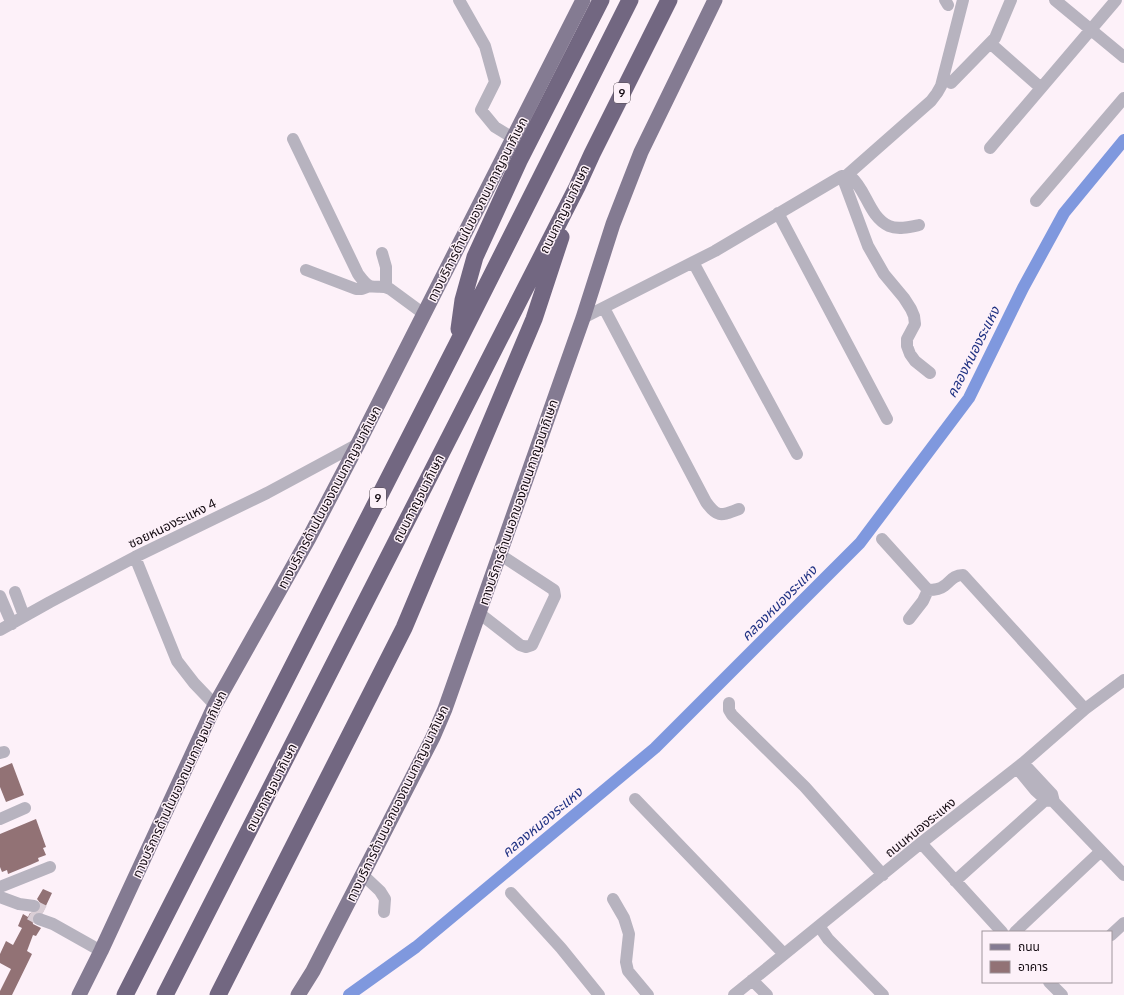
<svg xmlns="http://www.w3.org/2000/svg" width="1124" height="995" font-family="Lato,'Noto Sans Thai',sans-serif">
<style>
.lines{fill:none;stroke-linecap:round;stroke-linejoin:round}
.canal{stroke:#7f98de;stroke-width:12}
.building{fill:#927275}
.minor-tunnel{stroke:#daced6;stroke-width:12;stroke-dasharray:12 6;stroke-linecap:butt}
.minor{stroke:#b7b3bf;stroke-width:12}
.major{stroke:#847b92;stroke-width:15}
.highway{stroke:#726781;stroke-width:17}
.labels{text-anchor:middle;stroke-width:3;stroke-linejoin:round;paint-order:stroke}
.shield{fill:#fdf1f9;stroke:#594f57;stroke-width:1}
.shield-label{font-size:12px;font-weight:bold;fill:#130a11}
.street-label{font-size:13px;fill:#130a11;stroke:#fdf1f9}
.water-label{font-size:14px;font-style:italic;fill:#203283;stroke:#fdf1f9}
</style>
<rect width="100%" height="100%" fill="#fdf1f9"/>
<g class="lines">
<path class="canal" d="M349 995 416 947 655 748 860 543 969 398 1023 288 1064 213 1124 140"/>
</g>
<path class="building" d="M12 763 24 795 6 802 0 787V768Z
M36 819 46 847 43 848 46 855 38 858 39 861 30 865 8 874 7 870 2 872 0 867V834Z
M43 889 52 893 43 912H39L41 907V904L37 899Z
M30 913H34L32 917 33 924 41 928 36 936 33 935 27 951 32 954 12 995H0V991L11 969 0 963V954L6 941 13 945 22 928 18 926 23 914 28 917Z"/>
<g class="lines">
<path class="minor-tunnel" d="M34 906 44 911
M30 914 39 919"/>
<path class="minor" d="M459 0 485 46 495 82 481 110 495 127 513 138
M945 0 948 5
M1055 0 1124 57
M990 43 1041 88
M951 83 995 38 1011 0
M293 139 358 274C361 278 365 284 370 286 377 288 383 285 390 289L424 314
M990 148 1116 0
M847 175 931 101 937 93 941 86 963 0
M842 176C845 176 848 175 851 177 866 189 869 217 889 226 898 230 910 227 919 225
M1036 201 1124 98
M778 213 887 419
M382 253 386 267V286
M693 262 797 454
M306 270 356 289H362L370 286
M604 308 706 502C718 519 722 515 739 509
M583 318 715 251 842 176 868 246 884 274 904 298 911 309 914 316 915 324 907 339V346L910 354 915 361 930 373
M882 539 928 590C933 590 939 590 944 586 951 581 953 575 963 575L1085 709
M135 557 177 661 194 683 215 705
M15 592 24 616
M0 596 12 624
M479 613 520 645 526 647 532 645 555 596 554 590 499 554
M909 619 923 601 928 590
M0 630 50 602 135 557 267 493 358 444
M729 703V710L732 715 805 787 883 875
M0 753 4 752
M1023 763 1052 794 1054 802 1124 875
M1017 768 1035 790 1046 800 1053 801
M635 799 784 954
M0 819 25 808
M921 843 1002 932
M362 874 380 891 385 899 384 912
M955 881 1052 794
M0 887 50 867
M511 893 561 948 599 995
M0 897 19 904 34 906
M613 899 624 918 629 934 626 962 628 971 648 995
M39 919 53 924 101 951
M819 926 828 939 883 995
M1015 932 1101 851
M1111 935 1124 923
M752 980 767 995
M1049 982 1062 995
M734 995 921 843 1023 763 1085 709 1124 680"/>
<path class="major" d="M79 995 101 951 215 705 309 538 358 444 583 0
M298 995 313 971 433 737 445 709 583 318 613 224 641 152 715 0"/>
<path class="highway" d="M459 329 463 300 475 257 519 161 601 0
M125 995 457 344 630 0
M165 995 577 187 592 154 669 0
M218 995 404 628 534 319 561 237"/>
</g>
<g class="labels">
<g class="shield">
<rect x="614" y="83" width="16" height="20" rx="3"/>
<rect x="370" y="488" width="16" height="20" rx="3"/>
</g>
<g class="shield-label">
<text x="622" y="97">9</text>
<text x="378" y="502">9</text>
</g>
<g class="street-label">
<text transform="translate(477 209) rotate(-63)" y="5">ทางบริการด้านในของถนนกาญจนาภิเษก</text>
<text transform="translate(564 209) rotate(-64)" y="5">ถนนกาญจนาภิเษก</text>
<text transform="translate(329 497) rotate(-62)" y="5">ทางบริการด้านในของถนนกาญจนาภิเษก</text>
<text transform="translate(418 498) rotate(-63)" y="5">ถนนกาญจนาภิเษก</text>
<text transform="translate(518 502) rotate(-71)" y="5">ทางบริการด้านนอกของถนนกาญจนาภิเษก</text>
<text transform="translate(172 523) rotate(-26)" y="5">ซอยหนองระแหง 4</text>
<text transform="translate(179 784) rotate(-65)" y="5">ทางบริการด้านในของถนนกาญจนาภิเษก</text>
<text transform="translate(271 787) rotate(-63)" y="5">ถนนกาญจนาภิเษก</text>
<text transform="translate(397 803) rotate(-64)" y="5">ทางบริการด้านนอกของถนนกาญจนาภิเษก</text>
<text transform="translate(920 827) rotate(-39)" y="5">ถนนหนองระแหง</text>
</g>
<g class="water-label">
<text transform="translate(973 352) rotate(-63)" y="5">คลองหนองระแหง</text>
<text transform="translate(779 603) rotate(-45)" y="5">คลองหนองระแหง</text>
<text transform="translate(542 822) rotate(-40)" y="5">คลองหนองระแหง</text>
</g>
</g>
<rect x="982" y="931" width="130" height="52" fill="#fdf1f9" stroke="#9f959c"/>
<rect x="990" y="944" width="20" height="6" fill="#847b92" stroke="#9f959c"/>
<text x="1018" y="951" font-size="12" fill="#130a11">ถนน</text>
<rect x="990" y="961" width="20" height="12" fill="#927275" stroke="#9f959c"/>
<text x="1018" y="971" font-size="12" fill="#130a11">อาคาร</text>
</svg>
